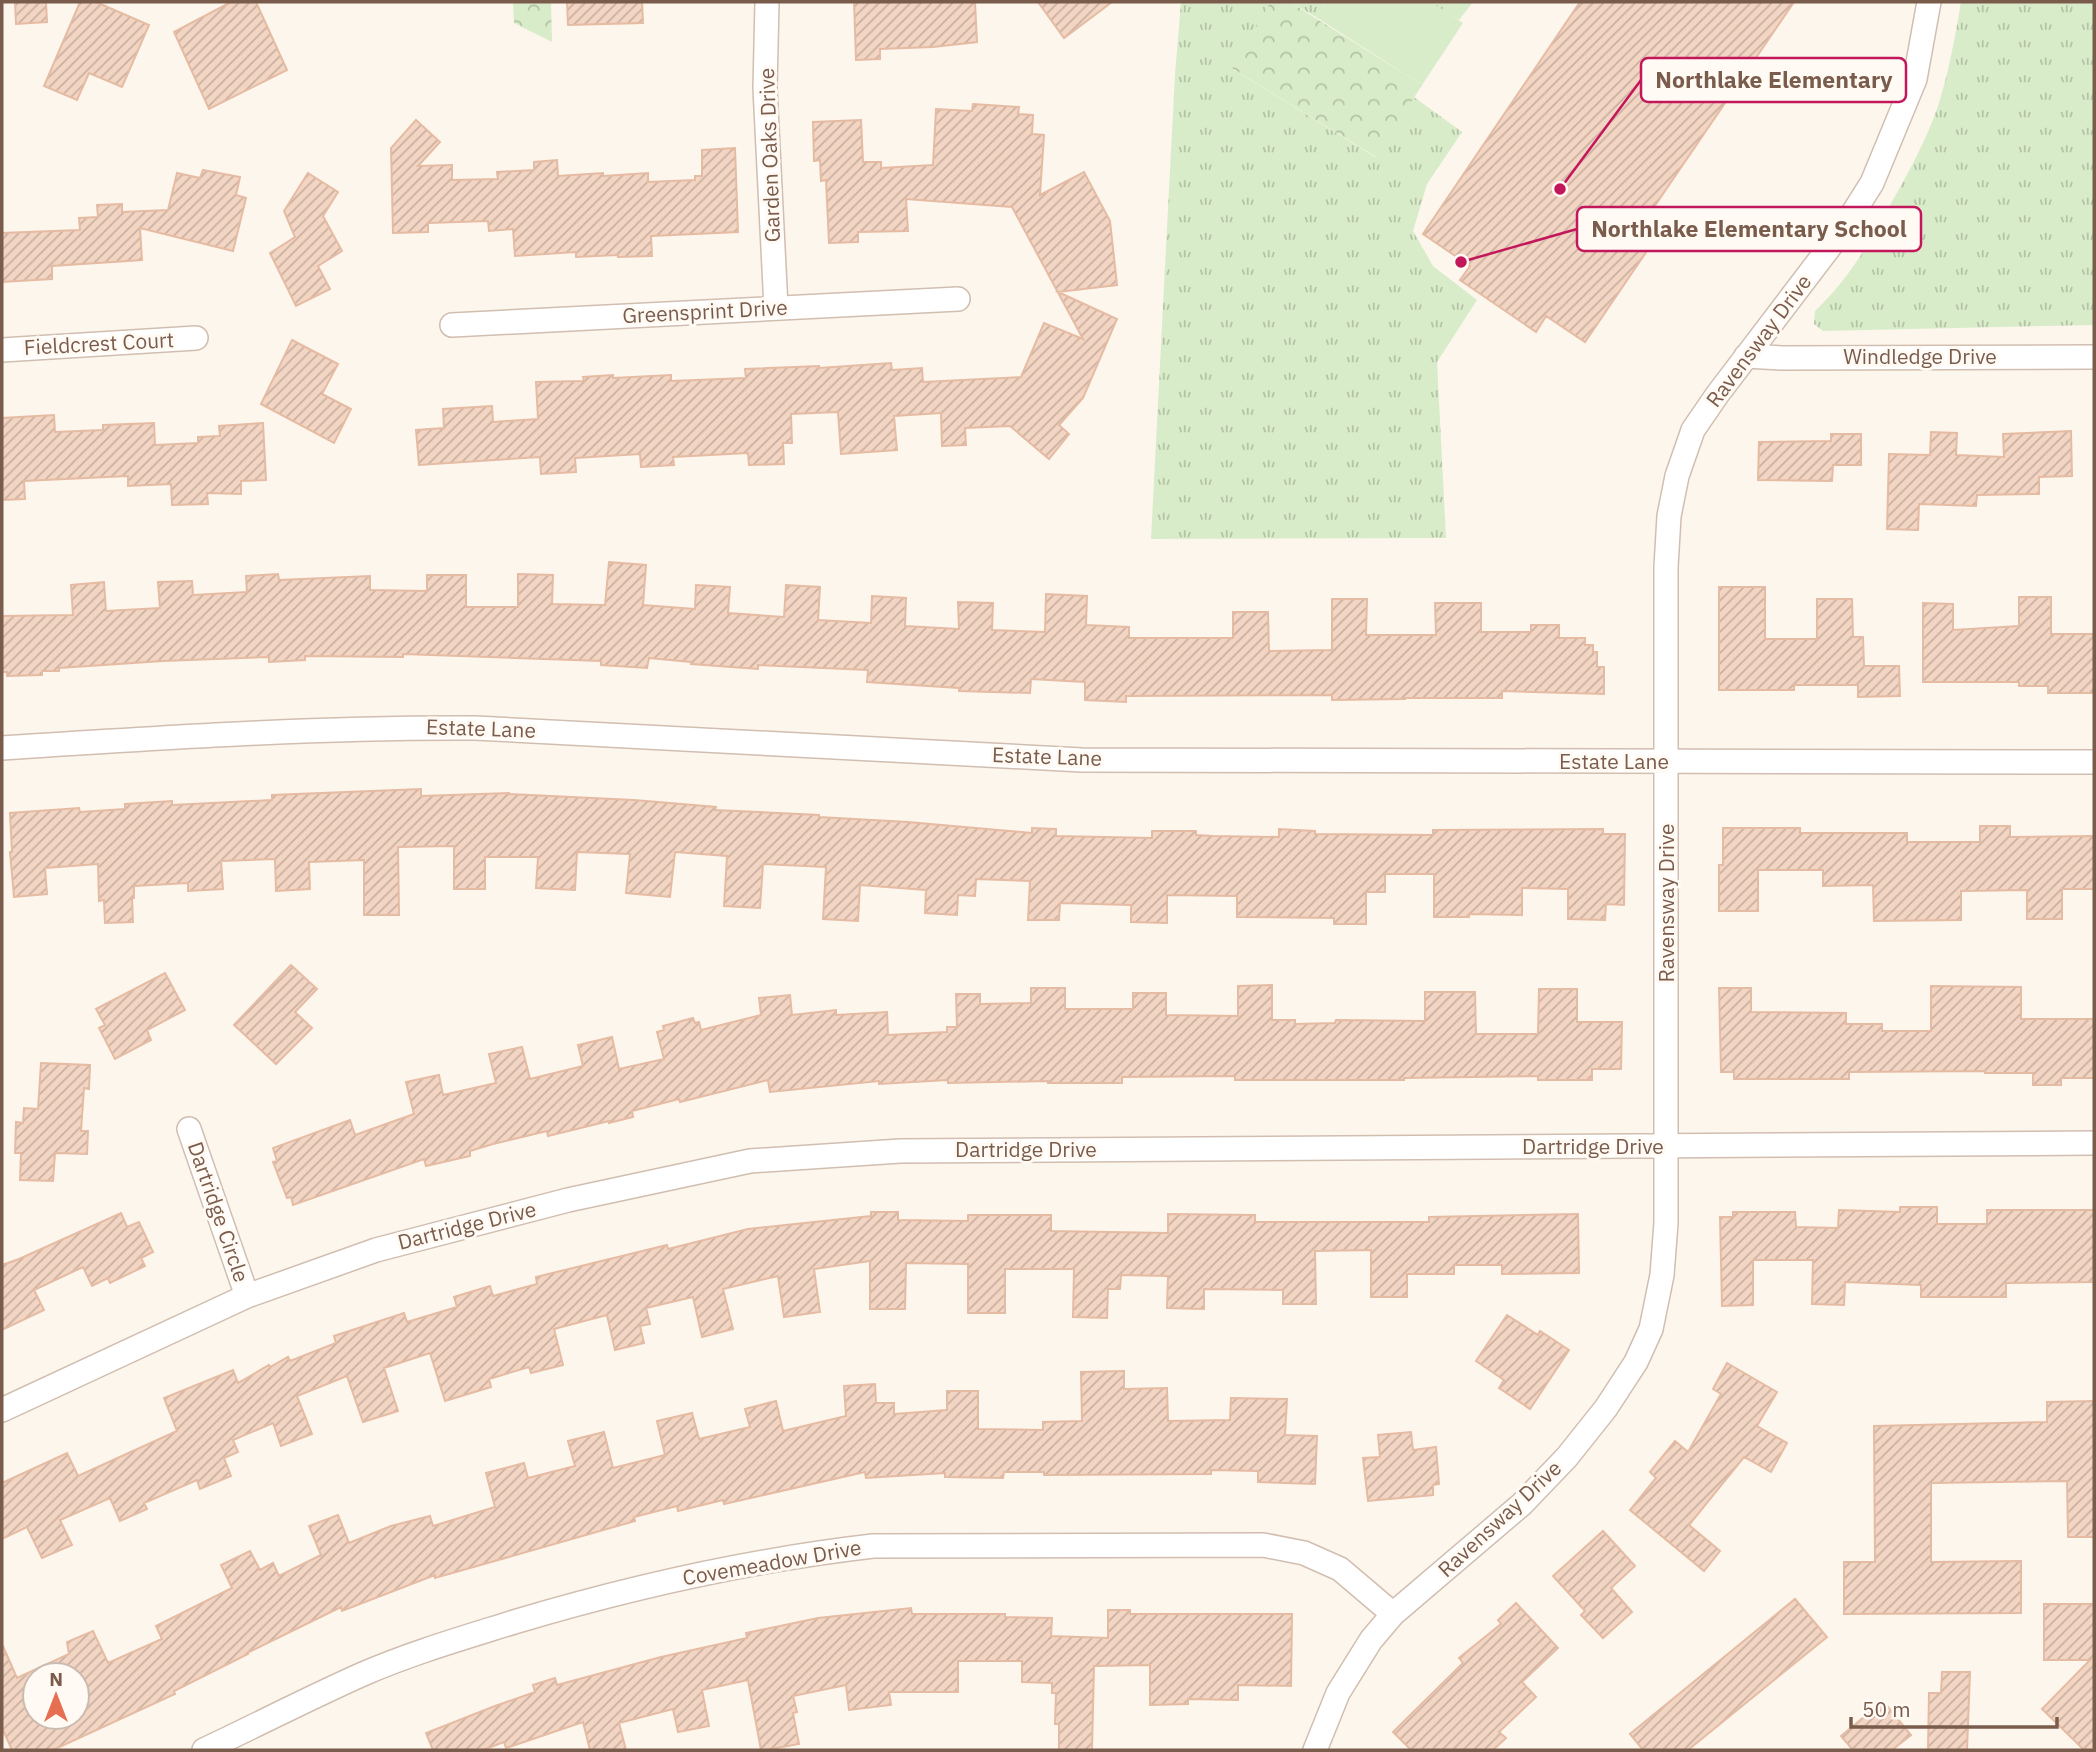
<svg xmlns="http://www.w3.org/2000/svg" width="2096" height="1752" font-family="'IBM Plex Sans',sans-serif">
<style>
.grass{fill:url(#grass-tufts)}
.park{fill:url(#park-crowns)}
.garden{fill:#d8ecc9}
.building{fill:url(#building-hatch);stroke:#e6bba3;stroke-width:2;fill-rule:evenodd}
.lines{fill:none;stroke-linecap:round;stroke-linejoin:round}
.minor-casing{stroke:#d1beb0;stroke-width:26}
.minor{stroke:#fff;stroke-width:23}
.labels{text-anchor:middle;stroke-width:6;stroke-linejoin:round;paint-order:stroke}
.street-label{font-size:21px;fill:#7a5c4d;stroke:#fffaf3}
.leader{fill:none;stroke:#c2185b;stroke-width:2.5}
.callout-dot{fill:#c2185b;stroke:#fffaf3;stroke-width:2.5}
.callout{fill:#fffaf3;stroke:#c2185b;stroke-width:2.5}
.callout-label{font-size:23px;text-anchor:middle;font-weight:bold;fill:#7a5c4d}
</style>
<defs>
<pattern id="grass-tufts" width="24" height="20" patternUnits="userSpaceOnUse" patternTransform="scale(1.75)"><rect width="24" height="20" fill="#d8ecc9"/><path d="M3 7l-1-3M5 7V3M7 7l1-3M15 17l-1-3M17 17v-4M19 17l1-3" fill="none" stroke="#b4c2a5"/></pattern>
<pattern id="park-crowns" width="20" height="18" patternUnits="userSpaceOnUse" patternTransform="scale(1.75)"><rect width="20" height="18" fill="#d8ecc9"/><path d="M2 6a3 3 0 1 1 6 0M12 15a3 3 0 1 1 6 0" fill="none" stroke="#b4c2a5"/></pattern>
<pattern id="building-hatch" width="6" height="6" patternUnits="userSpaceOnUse" patternTransform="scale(1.75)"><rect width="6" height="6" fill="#f3d5c3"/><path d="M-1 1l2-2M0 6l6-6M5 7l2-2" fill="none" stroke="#cab0a1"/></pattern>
</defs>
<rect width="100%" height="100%" fill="#fdf6ec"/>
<path class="grass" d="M1181 2H1271L1231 68 1375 157 1414 97 1462 132 1427 184 1413 231 1433 266 1477 300 1437 362 1446 538 1151 539 1175 74Z
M1290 2H1326L1316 17Z
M1429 2H1473L1459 20Z
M1961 2H2094V325L1823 331 1814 324 1815 311C1850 278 1872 239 1894 198 1911 168 1927 138 1938 106 1949 72 1955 37 1961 2Z"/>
<path class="park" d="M513 2H551L552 42 514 23Z
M1271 2H1290L1422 85 1376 157 1230 67Z"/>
<path class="garden" d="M1326 2H1431L1463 23 1422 85 1316 17Z"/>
<path class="building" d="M15 2H46L47 22 16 24Z
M80 2H96L149 25 122 87 89 73 77 100 44 86Z
M231 2H256L287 70 209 109 174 32Z
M567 2H642L643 23 568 25Z
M854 2H975L977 42 933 47 880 49V59L856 60Z
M1038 2H1112L1064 38Z
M1580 2H1794L1637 232 1653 242 1585 342 1546 316 1536 332 1460 280 1470 266 1423 234Z
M973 104 1019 107 1018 114 1033 115 1032 134 1044 135 1040 195 1084 172 1110 221 1117 285 1058 292 1117 319 1083 398 1059 425 1069 434 1049 459 1010 426 965 428 966 445 942 446 941 413 894 416 897 450 841 454 838 412 791 414 792 443H783L784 464 749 465 748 453 673 457 674 465 641 467 640 454 575 458 576 472 541 474 540 457 419 465 416 430 444 428 443 409 492 406 493 422 538 419 536 382 584 381 583 377 613 375V378L671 375V381L746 378 745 369 819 366V368L891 363 892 370 922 368 923 382 1021 377 1044 323 1083 339 1012 207 906 199 908 231 858 232V242L829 243 826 180 821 181 820 160 814 161 813 122 861 120 863 162H881V168L933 165 936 109 972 111Z
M416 120 440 142 418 166 452 165V180L498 179 497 172 534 170V162L557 160 558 176 603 173V176L648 173V182L695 180V176H702V150L735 148 738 232 651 236 652 256 618 257V255L576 257V252L515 256 513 229 489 231 488 221 428 223V232L393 233 391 148Z
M203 170 240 177 236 195 246 198 233 251 140 228 142 260 52 266V279L2 282V233L80 230 79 218 98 217 97 205 122 204V212L168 210 177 173 200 178Z
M308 173 338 192 323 216 342 251 318 266 330 289 296 306 270 253 295 237 284 211Z
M292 340 338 364 322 394 351 409 334 443 261 404Z
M54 415 55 432 103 430V425L154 423 155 445 198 443V437L220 436 219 426 263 423 266 480 241 481V494L207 493 208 504 172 505 171 484 128 486V476L24 481 25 499 2 500V418Z
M2071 431 2072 476 2039 477V494L1977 495 1976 506 1919 504 1918 530 1887 529 1889 454 1930 455 1931 432 1957 433 1956 455 2004 457 2003 434Z
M1831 434H1861V465H1833L1832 481 1758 480 1759 442 1831 441Z
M609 562 646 565 643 605 695 609 696 585 730 587 728 613 784 617 786 585 820 587 818 620 871 623 872 596 906 598 905 626 959 629 958 602 993 603 992 630 1045 632 1046 594 1087 596 1086 625 1129 627V638H1233V612H1268L1269 651 1332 650V599H1367L1366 635H1436L1435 603H1481V632H1531V625H1559V638H1585V645H1593V652H1597V667H1604V694L1502 691V698H1405V699L1332 700V695L1126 696V702L1085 700V682L1031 679 1030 693 959 691V688L867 682 868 670 758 665V669L691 664V662L649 658 647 668 601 665V661L403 654V657L305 656V660L269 662V657L163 661 59 668V671H42V675L7 676V672H2V616L73 615 71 585 104 582 106 611 160 608 158 582 192 581 193 595 247 592 246 576 278 574 279 580 370 576V590L427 591V575H466V607H518V574L553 575 552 604 605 605Z
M1719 587H1765V639H1817V599H1852L1853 637H1863L1864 666H1899L1900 696 1858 697V685H1794V690H1719Z
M2019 597H2051V634H2094V693H2048V686H2019V682H1923V603L1953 604V630L2019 626Z
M421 789V796L509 793V794L634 800 716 807 715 810 819 815V817L908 822 1032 833V828L1056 829V836L1152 838V831H1196V835L1213 836 1279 837V829L1315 831V834L1433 835V830L1603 829V834H1625L1624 905 1606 904 1605 920 1568 919V889L1522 888V915L1469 914V917H1434V874H1385V892H1366V924H1334V918L1237 917V896L1167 895V923L1131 922V905L1060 903 1059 920H1028L1030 881 976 879 975 896 958 895 957 915 925 913 926 890 860 885 858 921 823 919 826 867 763 864 760 908 724 906 727 856 675 852 670 897 626 893 630 854 577 852 575 890 536 888 538 857H485V889H454V846L398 847 399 915H364V860L309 862 310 889 276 891 275 859 221 861 223 889 188 891V883L134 886V898H132L133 922 105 923 104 900 99 901 98 864 45 868 47 894 14 897 10 852H12L10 813 79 808 80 812 125 809V804L172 801V805L272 800V795Z
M1980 826H2010V837L2094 836V889H2062V919H2027V890L1961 891V920L1874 921 1873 885 1823 886V870H1758V911H1719V865H1723V828H1800V833H1907V842H1980Z
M291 965 317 989 295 1012 312 1028 276 1064 234 1025Z
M165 973 185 1010 147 1030 151 1040 115 1059 99 1028 105 1025 96 1009Z
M1272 985V1020H1295V1024L1335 1023 1336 1020 1425 1021V992H1475L1476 1034H1538L1539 989H1577V1022H1622L1621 1069H1592V1080H1538V1076L1404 1078V1080H1235V1076L1122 1077V1083H1048V1081L948 1083V1080L879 1084V1081L770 1092 768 1080 680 1102 679 1099 632 1111 633 1117 609 1123V1121L548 1136 547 1131 493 1144 470 1151V1156L426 1166 424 1159 293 1205 291 1197 287 1198 273 1162 277 1161 273 1148 350 1120 355 1135 414 1114 406 1082 439 1075 443 1095 496 1083 489 1054 522 1047 530 1079 583 1066 578 1045 612 1037 619 1069 664 1059 657 1032 664 1030 663 1026 693 1018 695 1023 699 1022 701 1030 761 1015 759 998 790 995 792 1015 836 1010V1015L887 1012 888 1035 947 1032V1027H957L956 994H980V1004L1031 1003V988H1065V1009H1133V993H1166V1015L1238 1016V986Z
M1931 986 2021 987V1019H2094V1078H2061V1085H2033V1073H1985V1071L1849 1072V1079H1734V1072H1721L1719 988H1751V1012L1846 1013V1024H1882V1031H1931Z
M41 1063 90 1065 89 1089 84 1088 81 1131H88L87 1154 55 1153 53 1181 20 1180 21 1153H15L16 1122 23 1123 24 1108 38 1109Z
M1900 1207H1937V1224H1987V1210H2094V1282L2006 1283V1297H1921V1285L1845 1282 1844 1305 1812 1304 1813 1260H1753V1305L1722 1306 1720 1217H1733V1212H1795L1796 1227 1838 1228 1839 1210 1900 1212Z
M871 1212H898V1220L968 1221V1215H1051V1231L1168 1233V1214L1255 1215V1222H1429V1217L1578 1214 1579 1273 1502 1274V1265H1454V1274H1407V1297H1371V1250L1315 1251 1316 1304H1283V1290L1204 1289V1309L1167 1308 1168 1276 1121 1275 1120 1289H1108L1107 1318 1073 1317 1074 1269H1005V1313H968V1264L906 1263 905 1309H870V1261L814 1269 820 1312 784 1317 778 1276 723 1289 733 1329 702 1337 693 1297 646 1308 650 1324 640 1326 644 1343 615 1350 607 1315 554 1329 563 1365 531 1373 529 1367 489 1379 491 1387 445 1401 430 1353 384 1368 398 1411 363 1422 347 1376 297 1396 312 1434 281 1446 273 1423 233 1440 238 1452 224 1458 231 1476 200 1489 197 1480 144 1503 147 1509 120 1521 110 1498 60 1520 72 1545 42 1558 27 1527 2 1539V1483L67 1453 78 1476 177 1431 164 1398 233 1370 238 1383 269 1365 270 1367 288 1357 290 1361 336 1343 334 1336 404 1313 407 1322 457 1307 454 1297 490 1286 493 1296 537 1284 536 1277 667 1245 668 1249 748 1229 871 1216Z
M121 1213 127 1227 139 1222 153 1252 141 1258 145 1266 110 1283 108 1278 92 1286 83 1267 34 1290 44 1310 2 1330V1265L19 1259Z
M1507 1315 1538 1335 1540 1331 1569 1350 1530 1409 1499 1388 1504 1380 1476 1361Z
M1727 1363 1777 1392 1757 1426 1787 1443 1771 1472 1744 1457 1689 1525 1720 1551 1704 1571 1630 1510 1656 1478 1650 1472 1675 1441 1688 1452 1721 1394 1713 1389Z
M1124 1371V1389L1167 1388 1168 1421 1230 1420 1231 1398 1287 1399 1285 1435 1317 1436 1315 1484 1258 1482V1471L1211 1470V1474L1044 1475V1472H1004L1003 1478 945 1477V1473L866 1478 865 1472 724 1504 723 1500 678 1511 677 1506 634 1517 635 1521 435 1578V1575L342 1611 341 1607 247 1653 248 1654 174 1691 175 1694 53 1750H12L2 1728V1644L17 1678 69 1654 67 1642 93 1631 108 1663 162 1639 156 1626 232 1588 221 1565 250 1551 260 1570 273 1563 279 1576 321 1555 309 1526 338 1515 349 1543 391 1526 430 1516 433 1526 495 1507 486 1473 524 1463 528 1478 575 1466 568 1441 604 1432 613 1468 665 1455 657 1421 692 1413 699 1439 750 1427 745 1409 776 1401 783 1431 846 1416 844 1386 875 1384 876 1403H894V1414L947 1410V1391H978V1429L1043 1430V1422L1082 1421 1081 1372ZM35 1675H77V1717H35Z
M2094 1401V1537H2068L2067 1481 1931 1483V1562L2021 1561V1613L1844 1614V1562H1875L1874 1426 2047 1422V1402Z
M1411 1432 1413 1450 1436 1447 1439 1484 1433 1485V1495L1368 1501 1363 1458 1380 1457 1378 1435Z
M1603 1531 1635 1566 1611 1588 1632 1612 1603 1638 1581 1615 1585 1611 1553 1576Z
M1795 1599 1827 1637 1688 1750H1643L1630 1734Z
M1516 1603 1558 1648 1522 1682 1536 1697 1499 1732 1506 1738 1493 1750H1411L1393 1732 1463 1663 1459 1658 1501 1624 1498 1620Z
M2044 1604H2094V1750H2084L2042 1709 2090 1660H2044Z
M911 1608 912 1614H1005V1617L1052 1618 1051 1636 1108 1638V1610H1130V1614H1292L1291 1686 1238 1685V1700L1188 1699V1704L1150 1705V1665L1094 1666 1092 1750H1059V1724H1055L1056 1693H1052V1683L1022 1682V1661H958V1692H889L891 1705 849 1710 846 1685 793 1696 797 1712 793 1713 799 1744 766 1750H761L748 1680 702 1690 709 1726 678 1732 673 1709 619 1723 626 1750H590L583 1722 506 1748 504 1742 483 1750H433L426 1733 495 1706 535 1692 533 1685 555 1678 557 1685 661 1657 747 1638 746 1633 818 1618Z
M1942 1672H1970L1967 1750H1928L1929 1693H1941Z
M1883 1701 1911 1735 1892 1750H1853L1841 1736Z"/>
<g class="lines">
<defs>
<path id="minor" d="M767 2 765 88 776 308
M452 325 958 299
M2 350 196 338
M1746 356 1782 358 2094 357
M2 748C160 738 317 727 475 728L1082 760 2094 762
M189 1129 247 1296
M2 1410 247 1296 376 1250 568 1200 750 1161 900 1151 2094 1143
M204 1750C257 1725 309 1698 363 1674 411 1653 463 1638 514 1622 631 1587 752 1560 873 1546L1263 1545 1304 1553 1340 1569 1393 1614
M1315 1750 1338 1693 1371 1640 1393 1614 1522 1504 1567 1457 1606 1408 1636 1362 1651 1329 1662 1275 1666 1223V567L1669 516 1677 476 1693 430 1717 395 1841 232 1872 183 1915 79 1929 2"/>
</defs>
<use href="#minor" class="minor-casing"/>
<use href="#minor" class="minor"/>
</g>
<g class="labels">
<g class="street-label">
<text transform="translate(770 155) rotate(-92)" y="7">Garden Oaks Drive</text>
<text transform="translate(705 312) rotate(-3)" y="7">Greensprint Drive</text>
<text transform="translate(1759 341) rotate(-53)" y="7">Ravensway Drive</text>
<text transform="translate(99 344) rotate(-3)" y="7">Fieldcrest Court</text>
<text x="1920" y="364">Windledge Drive</text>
<text transform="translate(481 729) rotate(2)" y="7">Estate Lane</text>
<text transform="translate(1047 757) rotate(2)" y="7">Estate Lane</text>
<text x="1614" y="769">Estate Lane</text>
<text transform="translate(1667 903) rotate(-90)" y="7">Ravensway Drive</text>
<text x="1593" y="1154">Dartridge Drive</text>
<text x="1026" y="1157">Dartridge Drive</text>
<text transform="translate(218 1212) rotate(71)" y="7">Dartridge Circle</text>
<text transform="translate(467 1226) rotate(-14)" y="7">Dartridge Drive</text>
<text transform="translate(1500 1519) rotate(-43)" y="7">Ravensway Drive</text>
<text transform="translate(772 1563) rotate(-10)" y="7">Covemeadow Drive</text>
</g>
</g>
<path class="leader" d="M1560 189L1641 80M1461 262L1577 229"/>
<g class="callout-dot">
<circle cx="1560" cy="189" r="7"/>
<circle cx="1461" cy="262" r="7"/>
</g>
<g class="callout">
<rect x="1641" y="58" width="265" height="44" rx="7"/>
<rect x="1577" y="207" width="344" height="44" rx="7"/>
</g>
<g class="callout-label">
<text x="1774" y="88">Northlake Elementary</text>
<text x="1749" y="237">Northlake Elementary School</text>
</g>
<rect width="2096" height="1752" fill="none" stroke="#7a5c4d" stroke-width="7"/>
<g transform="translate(56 1696)"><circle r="33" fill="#fffaf3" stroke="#cabbb1" stroke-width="2"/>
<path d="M0-5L12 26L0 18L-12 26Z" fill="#e76f51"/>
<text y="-10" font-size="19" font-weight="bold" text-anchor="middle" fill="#7a5c4d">N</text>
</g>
<path d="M1851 1717v10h206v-10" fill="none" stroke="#7a5c4d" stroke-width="3.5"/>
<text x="1862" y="1717" font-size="21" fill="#7a5c4d" stroke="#fffaf3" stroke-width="5" paint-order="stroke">50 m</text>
</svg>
